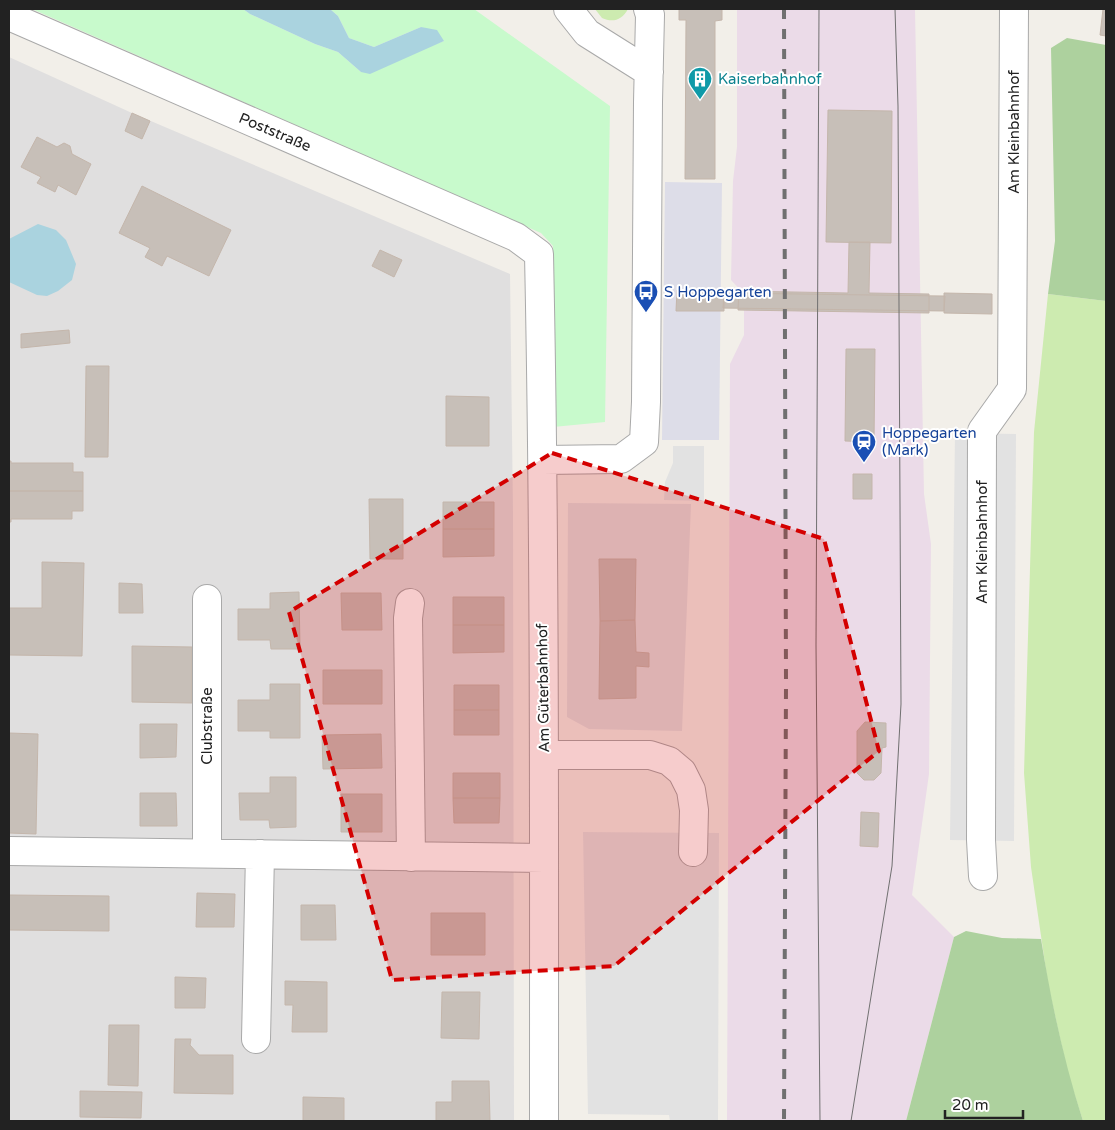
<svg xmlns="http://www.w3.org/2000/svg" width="1115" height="1130" font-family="'Varela Round',sans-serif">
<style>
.residential{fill:#e0dfdf}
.industrial{fill:#ebdbe8}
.grass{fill:#cdebb0}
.forest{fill:#add19e}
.park{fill:#c8facc}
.parking{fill:#e2e2e2}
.plaza{fill:#dddde8}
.water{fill:#aad3df}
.building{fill:#c7bfb8;stroke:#c4b6ab}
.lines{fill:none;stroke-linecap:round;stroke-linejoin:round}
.minor-casing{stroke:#a9a9a9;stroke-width:30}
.minor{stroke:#fff;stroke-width:28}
.tram{stroke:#707070;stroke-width:1}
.rail{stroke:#707070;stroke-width:4;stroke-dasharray:10 10;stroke-linecap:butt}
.marked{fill:#d40000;fill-opacity:0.2;stroke:#d40000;stroke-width:4;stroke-dasharray:10 6;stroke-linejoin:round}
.labels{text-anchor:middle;stroke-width:4;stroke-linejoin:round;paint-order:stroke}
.culture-label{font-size:15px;fill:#0d838f;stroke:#fff;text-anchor:start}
.street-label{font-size:15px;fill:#222;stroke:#fff}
.transit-label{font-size:15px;fill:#164399;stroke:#fff;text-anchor:start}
</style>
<rect width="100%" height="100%" fill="#f2efe9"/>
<path class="residential" d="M9 57 132 113 510 274 513 513 514 1121H9Z
M568 503 691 504 682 731 589 729 567 717Z"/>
<path class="industrial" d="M737 9H915L924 494 931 544 929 774 912 895 954 937 906 1121H727L730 364 744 335V294L731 280 733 181 737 147Z"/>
<path class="grass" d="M595 9H628C622 20 613 23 602 18Z
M1048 294 1106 301V1121H1083L1068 1074 1048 984 1031 867 1024 773 1034 432Z"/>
<path class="forest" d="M1067 38 1106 45V301L1048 294 1055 241 1051 48Z
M966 931 1002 938 1041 939C1051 1001 1064 1062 1083 1121H906L954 937Z"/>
<path class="park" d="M32 9H243L250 14 315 44 338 52 361 72 444 41 421 27 374 47 349 38 338 16 330 9H474L610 106 605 422 553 427V246L541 233Z"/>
<path class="parking" d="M955 433 1016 434 1014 841 950 840Z
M673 446H704V501L664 500 665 482 673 463Z
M583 832 719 833 718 1121H670L669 1115 588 1114Z"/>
<path class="plaza" d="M665 182 722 183 719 440H662Z"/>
<path class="water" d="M243 9H330L338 16 349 38 374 47 421 27 437 30 444 41 370 74 361 72 338 52 315 44 250 14Z
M38 224 56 230 66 240 76 264 72 280 58 291 47 296 37 295 9 282V239Z"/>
<path class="building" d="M679 9H722V20L715 21V179H685L686 20H679Z
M1103 9H1106V36L1100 35Z
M828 110 892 111 891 243 826 242Z
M132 113 150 121 142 139 125 131Z
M37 137 57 147 64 143 70 146 72 154 91 164 76 195 58 185 55 192 37 183 41 177 21 167Z
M142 186 231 230 209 276 167 256 162 266 145 257 150 248 119 233Z
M849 242H870L869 293 929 294V313L738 310 739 291 848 293Z
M380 250 402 260 394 277 372 266Z
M677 290 724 291V311H676Z
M724 293 945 296 944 311 723 308Z
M944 293 992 294V314L944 313Z
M69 330 70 343 21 348V334Z
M846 349H875L874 442 845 441Z
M86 366H109L108 457H85Z
M446 396 489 397V446H446Z
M9 461H11V463H73V472H83V491H9Z
M853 474H872V499H853Z
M9 491H83V511H72V519H11V522H9Z
M369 499H403V559H370Z
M443 502H494V529H443Z
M443 529H494V556L443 557Z
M599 559H636L635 620 600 621Z
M42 562 84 563 82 656 9 655V608H42Z
M119 583 142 584 143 613H119Z
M299 592 300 649H271L270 640H238V609H270V593Z
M341 593H381L382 630H342Z
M453 597H504V625H453Z
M635 620 636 652 649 653V667L636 666V698L599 699 600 621Z
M453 625H504V652L453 653Z
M132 646 192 647V703L132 702Z
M323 670H382V704H323Z
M270 684H300V738H270V731H238V700H270Z
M454 685H499V710H454Z
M454 710H499V735H454Z
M865 722 886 723V747L882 748 881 773 874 780H864L857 773V731Z
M140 724H177L176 757 140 758Z
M9 733 38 734 36 834 9 833Z
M381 734 382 768 323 769 322 735Z
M453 773H500V798H453Z
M270 777H296V827L270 828 269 820H240L239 793H270Z
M140 793H176L177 826H140Z
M341 794H382V832H341Z
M453 798H500L499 823H454Z
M861 812 879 813 878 847 860 846Z
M197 893 235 894 234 927H196Z
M9 895 109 896V931L9 930Z
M301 905H335L336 940H301Z
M431 913H485V955H431Z
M175 977 206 978 205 1008H175Z
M285 981 327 982V1032H292L293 1005H285Z
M442 992H480L479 1039 441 1038Z
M109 1025H139L138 1086 108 1085Z
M175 1039H191L190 1045 199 1055H233V1094L174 1093Z
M452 1081H489L490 1121H436V1102H452Z
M80 1091 142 1092 141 1118 80 1117Z
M303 1097 344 1098V1121H303Z"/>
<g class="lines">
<defs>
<path id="minor" d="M568 9 587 33 649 72
M9 16 516 237 539 254C545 543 544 832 544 1121
M543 460 621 459 644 442 646 402 648 102 650 15 648 9
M410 603 408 618 411 857
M544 755H650L669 761 682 772 691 790 694 810 693 852
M9 851 544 858
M207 853V599
M983 876 981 840 982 431 1012 389 1014 9
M256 1039 260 854"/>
</defs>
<use href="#minor" class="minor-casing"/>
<use href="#minor" class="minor"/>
<path class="tram" d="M819 9 816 645 820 1121
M851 1121 892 866 901 704 898 106 895 9"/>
<path class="rail" d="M784 9 786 685 784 1121"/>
</g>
<path class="marked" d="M552 453 824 539 879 751 614 966 392 980 289 612Z"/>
<defs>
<symbol id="building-pin" viewBox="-11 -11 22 30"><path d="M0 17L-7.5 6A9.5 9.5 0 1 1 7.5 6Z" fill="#0f9aa8" stroke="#fff"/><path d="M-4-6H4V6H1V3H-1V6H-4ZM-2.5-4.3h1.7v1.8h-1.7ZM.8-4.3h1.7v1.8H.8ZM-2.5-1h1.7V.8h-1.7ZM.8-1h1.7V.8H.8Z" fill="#fff"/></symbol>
<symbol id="bus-pin" viewBox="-11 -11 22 30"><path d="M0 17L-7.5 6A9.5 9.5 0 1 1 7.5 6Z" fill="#1a4fb4" stroke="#fff"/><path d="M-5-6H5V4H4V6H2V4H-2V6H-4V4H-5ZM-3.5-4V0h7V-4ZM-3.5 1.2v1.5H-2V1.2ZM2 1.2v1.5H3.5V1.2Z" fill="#fff"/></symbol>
<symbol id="station-pin" viewBox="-11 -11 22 30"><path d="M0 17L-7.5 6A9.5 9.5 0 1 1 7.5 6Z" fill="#1a4fb4" stroke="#fff"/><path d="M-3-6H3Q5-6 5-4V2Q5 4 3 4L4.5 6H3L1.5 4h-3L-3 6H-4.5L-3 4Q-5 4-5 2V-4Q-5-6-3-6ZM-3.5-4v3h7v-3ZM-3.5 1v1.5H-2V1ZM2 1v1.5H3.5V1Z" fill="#fff"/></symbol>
</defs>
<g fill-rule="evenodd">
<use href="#building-pin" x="686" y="65" width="28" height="38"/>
<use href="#bus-pin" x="632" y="278" width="28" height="38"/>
<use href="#station-pin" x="850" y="428" width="28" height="38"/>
</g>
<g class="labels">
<g class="culture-label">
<text x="718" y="84">Kaiserbahnhof</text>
</g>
<g class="street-label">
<text transform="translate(275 132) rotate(23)" y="5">Poststraße</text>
<text transform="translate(1014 132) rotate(-90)" y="5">Am Kleinbahnhof</text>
<text transform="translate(982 542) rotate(-90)" y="5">Am Kleinbahnhof</text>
<text transform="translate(543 688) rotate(-91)" y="5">Am Güterbahnhof</text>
<text transform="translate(207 726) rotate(-90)" y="5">Clubstraße</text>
</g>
<g class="transit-label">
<text x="664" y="297">S Hoppegarten</text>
<text x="882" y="438">Hoppegarten<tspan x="882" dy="17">(Mark)</tspan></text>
</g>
</g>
<rect width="1115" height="1130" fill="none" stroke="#222222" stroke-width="20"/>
<path d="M945 1110v8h78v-8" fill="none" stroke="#222222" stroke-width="2.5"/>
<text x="952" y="1110" font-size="15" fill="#222222" stroke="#ffffff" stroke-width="4" paint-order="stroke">20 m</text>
</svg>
